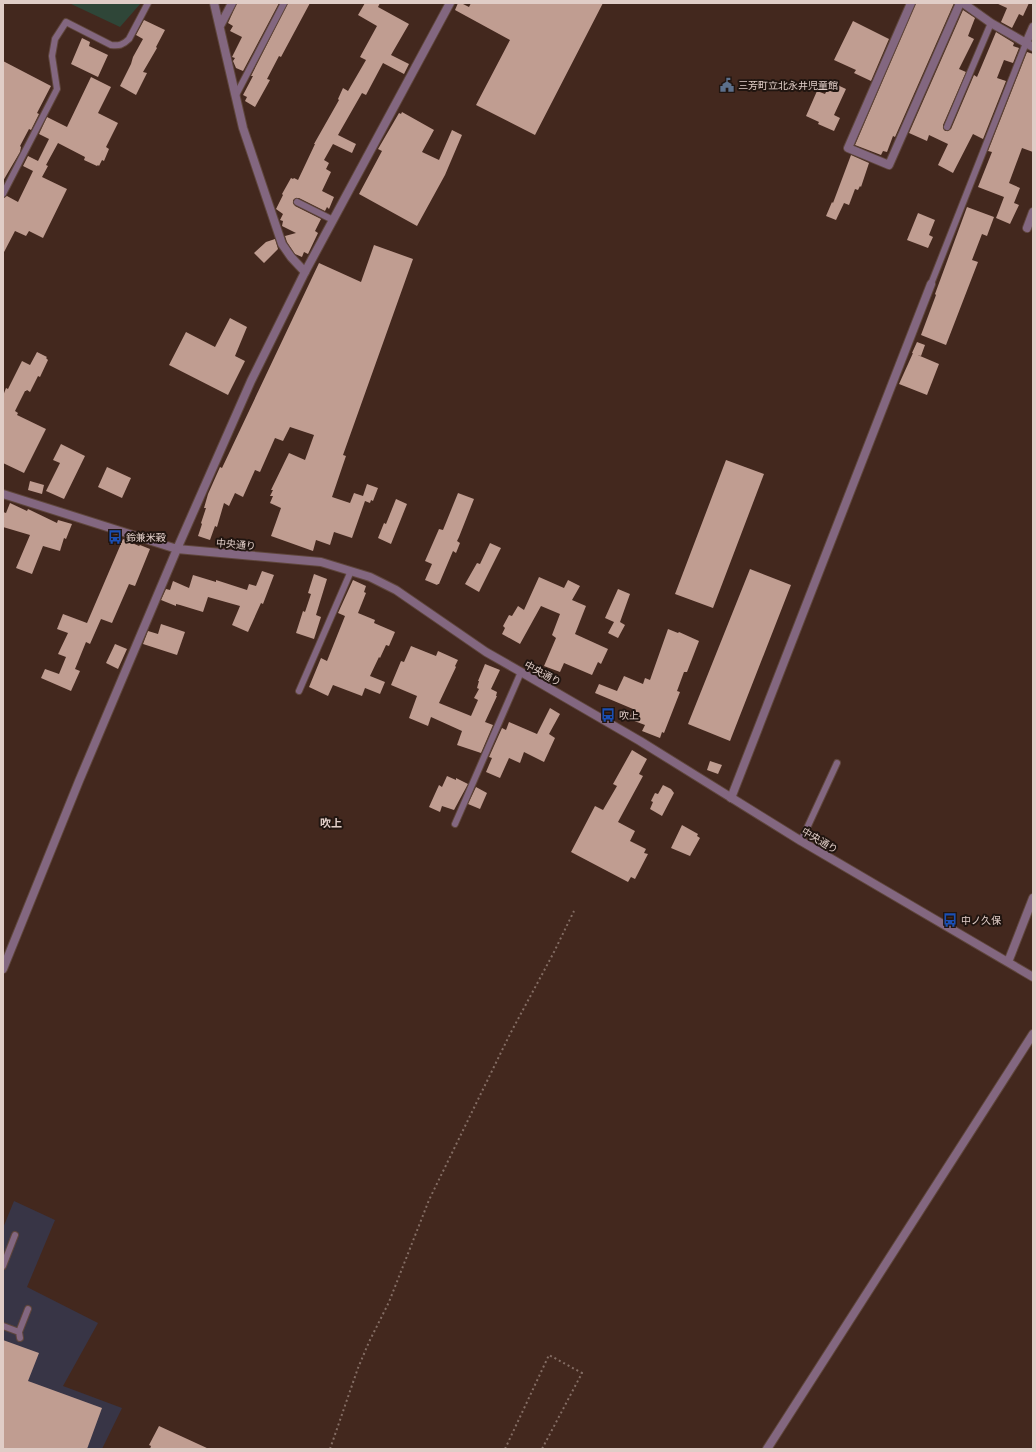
<svg xmlns="http://www.w3.org/2000/svg" width="1036" height="1452" font-family="Commissioner,'Noto Sans JP',sans-serif">
<style>
.industrial{fill:#383546}
.green{fill:#2f4638}
.building{fill:#c09d91}
.lines{fill:none;stroke-linecap:round;stroke-linejoin:round}
.service-casing{stroke:#5f463c;stroke-width:8}
.minor-casing{stroke:#5f463c;stroke-width:10}
.tertiary-casing{stroke:#5f463c;stroke-width:10}
.path{stroke:#846d64;stroke-width:2;stroke-dasharray:2 3;stroke-linecap:butt}
.service{stroke:#836780;stroke-width:6}
.minor{stroke:#836780;stroke-width:8}
.tertiary{stroke:#836780;stroke-width:8}
.labels{text-anchor:middle;stroke-width:4;stroke-linejoin:round;paint-order:stroke}
.poi-label{font-size:10px;fill:#e0cdc7;stroke:#211510;text-anchor:start}
.street-label{font-size:10px;fill:#e0cdc7;stroke:#211510}
.neighbourhood-label{font-size:11px;font-weight:bold;fill:#e0cdc7;stroke:#211510}
</style>
<rect width="100%" height="100%" fill="#43281e"/>
<path class="industrial" d="M14 1201 55 1220 27 1287 98 1323 63 1386 122 1408 102 1449H3V1228Z"/>
<path class="green" d="M69 3H141L120 27Z"/>
<path class="building" d="M237 3H279L243 71 236 68 233 61 235 58 232 57 242 37 230 31 233 26 228 23Z
M288 3H310L281 57 279 56 267 79 270 80 255 107 245 101 247 97 243 95 253 76H251Z
M365 3H380L378 7 409 24 391 55 409 64 404 74 383 63 366 95 362 93 338 135 356 144 352 153 333 144 324 160 329 163 326 169 331 172 322 191 334 197 329 209 327 207 325 211 299 198H296L293 200V203L295 206 321 219 315 231 318 233 308 254 304 252 302 257 295 254 287 242 285 236 296 233 282 226 283 221 280 220 283 214 276 209 283 195 282 194 291 178 293 179 294 178 298 180 315 144H314L339 100 338 99 343 88 348 91 366 60 360 57 377 26 358 15Z
M458 3H461L469 7 471 3H603L535 135 476 105 510 40 455 10Z
M916 3H954L895 137 893 136 887 152 883 151 881 155 855 145Z
M996 3H1029L1023 16 1019 14 1012 28 1001 22 1007 8Z
M963 10 975 18 968 36 974 39 959 69 966 72 943 125V128L945 131H948L951 129 974 75 977 77 996 32 1014 43 1013 46 1019 48 1013 63 1004 60 997 78 1006 81 983 139 973 134 953 173 938 165 948 144 929 135 927 141 909 133Z
M144 20 165 30 156 47 157 48 143 72 147 73 136 95 120 86 131 64 133 57 143 39 136 35Z
M853 21 889 39 871 81 854 73 856 70 834 60Z
M82 38 90 42 89 46 108 55 98 77 71 64Z
M1027 52 1033 54V152L1022 148 1009 183 1020 188 1014 203 1019 205 1010 224 996 218 1004 197 978 187 992 152 988 151Z
M3 61 51 86 37 113 39 114 31 130 29 129 20 146 21 147 20 152 3 181Z
M91 77 111 87 98 113 118 123 106 147 109 149 104 161 102 160 99 166 98 165 97 166 84 160 85 157 58 143 46 165 48 166 42 177 67 189 43 238 29 231 26 236 15 231 3 254V198L7 196 18 202 33 171 23 166 28 156 38 161 49 139 39 134 47 117 67 127Z
M831 82 846 89 834 115 840 118 834 131 818 124 819 122 806 116 817 91 825 94Z
M402 112 434 130 422 152 439 160 452 130 462 135 445 175 417 226 359 194 382 151 378 149 399 113 401 114Z
M851 155 869 163 861 187 860 186 858 190 855 189 849 205 844 203 836 220 826 216 832 202 833 203Z
M967 207 994 217 987 236 982 234 972 260 978 262 946 345 921 335 936 295 935 294Z
M918 213 935 220 929 235 933 237 928 248 907 240Z
M275 239 278 249 264 263 254 253 266 242Z
M374 245 413 259 343 455 346 456 332 497 350 503 354 493 363 496 367 484 378 488 373 501 371 500 370 503 365 501 352 538 334 532 330 545 316 540 313 551 271 536 281 508 270 503 273 496H270L273 490H271L289 453 305 460 314 435 290 427 283 441 275 438 260 472 255 470 243 497 235 493 229 506 224 503 217 527 215 526 210 540 198 536 202 524 201 523 206 508H204L208 494 220 467 222 468 319 263 361 282Z
M230 318 247 327 235 356 245 361 228 395 169 365 186 332 215 347Z
M917 342 925 345 921 356 912 353Z
M37 352 47 357 46 358 48 360 40 377 38 376 30 392 27 390 26 391H25L15 411 18 413 17 415 46 429 24 473 3 463V396L6 388 8 389 22 361 30 365Z
M913 353 939 364 927 395 899 384Z
M61 444 85 456 64 499 46 491 60 463 53 460Z
M726 460 764 474 713 608 675 594Z
M107 467 131 478 122 498 98 487Z
M30 481 44 485 42 494 28 490Z
M458 493 474 499 459 537 457 541 460 543 456 553 453 551 439 584H438L437 585 425 580 432 564 425 561 439 529 443 530Z
M396 499 407 504 391 544 378 538 384 523 386 524Z
M10 503 27 511 28 509 57 523 58 520 72 524 66 539 64 538 60 551 43 546 32 574 16 568 30 535 3 527V512L6 513Z
M123 539 139 546 140 545 150 549 135 586 129 584 112 623 101 619 90 644 86 642 75 669 80 671 71 691 41 678 45 669 59 674 66 657 58 654 68 633 57 629 63 614 87 623Z
M490 543 501 548 479 592 465 584 477 563 480 564Z
M750 569 791 585 730 741 688 724Z
M262 571 274 575 263 604 261 603 248 632 232 625 240 606 208 597 203 612 180 605 176 604V606L161 600 166 589 170 590 173 581 189 588 193 575 216 582V580L247 590 249 584 256 586Z
M314 574 327 579 316 615 321 617 314 639 296 633 303 611 305 612 311 594 308 593Z
M539 577 564 588 568 580 580 586 572 600 586 606 575 634 608 649 601 664 598 662 592 675 564 663 560 672 544 666 556 638 552 635 560 614 541 606 520 644 502 634 505 628 503 626 509 615 512 616 518 606 524 610Z
M353 580 366 586 364 592 366 593 358 613 375 620 374 623 395 632 389 646 386 645 380 658 379 657 370 676 385 682 380 694 365 688 362 696 333 685 328 696 309 687 321 658 327 661 345 616 338 613Z
M618 589 630 594 620 622 625 625 618 638 608 633 614 622 605 618Z
M161 624 185 632 177 655 143 644 148 631 158 634Z
M668 629 678 633 679 632 699 641 687 672H684L677 691 680 692 664 733 662 732 660 738 642 731 645 725 629 719 633 709 595 693 599 684 617 691 624 676 643 684 645 678 650 680Z
M115 644 127 649 118 669 106 663Z
M411 646 436 656 438 651 458 660 455 666 456 667 439 703 471 716 478 700 474 698 479 689 477 688 479 681H478L485 664 500 670 491 689 497 692 496 696H497L485 722 493 725 481 753 457 745 462 731 431 717 428 726 409 718 417 696 391 685 401 661 404 662Z
M550 708 560 714 549 734 555 738 544 762 524 752 520 763 509 758 500 778 486 772 492 758 489 757 502 728 506 730 509 722 537 734Z
M632 750 647 759 639 774 643 776 618 822 635 831 630 841 646 849 644 853 648 854 635 879 631 877 628 882 571 852 595 806 603 810 617 786 613 784Z
M710 761 722 765 718 774 707 770Z
M447 776 456 780V778L468 784 454 810 442 806 440 812 429 807 439 785 442 787Z
M663 785 671 789 674 793 662 816 650 809 653 802 651 801 655 793 658 794Z
M476 787 487 793 480 809 468 804Z
M682 825 698 834 697 836 700 838 690 856 671 848Z
M3 1340 39 1353 28 1381 102 1408 87 1449H3Z
M159 1426 209 1449H150L151 1446 149 1445Z"/>
<g class="lines">
<defs>
<path id="service" d="M236 95 284 3
M947 127 991 23
M3 194 57 89 52 56 55 39 66 22 111 45C119 46 123 45 129 39L148 3
M297 202 333 220
M931 284 1026 43
M299 691 351 571
M455 824 521 672
M801 841 837 763
M3 1266 15 1235
M3 1326 19 1332
M20 1338 19 1332 28 1309"/>
<path id="minor" d="M214 3 243 128 282 244 291 257 305 272
M911 3 848 148 889 165 960 3
M963 3 991 23 1033 47
M220 26 232 3
M1026 43 1033 27
M1027 228 1033 212
M731 798 931 284
M3 969 79 781 177 549
M767 1449 1033 1034"/>
<path id="tertiary" d="M3 494 177 549 321 562 370 577 396 590 486 652 521 672 640 741 801 841 1033 977
M177 549 251 381 305 272 450 3
M1008 962 1033 898"/>
</defs>
<use href="#service" class="service-casing"/>
<use href="#minor" class="minor-casing"/>
<use href="#tertiary" class="tertiary-casing"/>
<path class="path" d="M330 1449 358 1368 369 1342 389 1302 429 1200 510 1034 553 954 574 911
M505 1449 549 1355 582 1373 542 1449"/>
<use href="#service" class="service"/>
<use href="#minor" class="minor"/>
<use href="#tertiary" class="tertiary"/>
</g>
<defs>
<symbol id="civic-bare" viewBox="-9 -9 18 18"><path d="M-.6-6.5H3V-4.5H.6V-3L4-1V1h2V6H-6V1h2V-1L-.6-3ZM-1.2 2.5V6h2.4V2.5Z" fill="#5c6f8a" stroke="#211510" stroke-width="2.5" paint-order="stroke"/></symbol>
<symbol id="bus-bare" viewBox="-9 -9 18 18"><path d="M-5-6H5V4H4V6H2V4H-2V6H-4V4H-5ZM-3.5-4V0h7V-4ZM-3.5 1.2v1.5H-2V1.2ZM2 1.2v1.5H3.5V1.2Z" fill="#1a4fb4" stroke="#211510" stroke-width="2.5" paint-order="stroke"/></symbol>
</defs>
<g fill-rule="evenodd">
<use href="#civic-bare" x="717" y="75" width="20" height="20"/>
<use href="#bus-bare" x="105" y="527" width="20" height="20"/>
<use href="#bus-bare" x="598" y="705" width="20" height="20"/>
<use href="#bus-bare" x="940" y="910" width="20" height="20"/>
</g>
<g class="labels">
<g class="poi-label">
<text x="738" y="89">三芳町立北永井児童館</text>
<text x="126" y="541">鈴兼米穀</text>
<text x="619" y="719">吹上</text>
<text x="961" y="924">中ノ久保</text>
</g>
<g class="street-label">
<text transform="translate(236 544) rotate(5)" y="4">中央通り</text>
<text transform="translate(543 673) rotate(29)" y="4">中央通り</text>
<text transform="translate(820 840) rotate(31)" y="4">中央通り</text>
</g>
<g class="neighbourhood-label">
<text x="331" y="827">吹上</text>
</g>
</g>
<rect width="1036" height="1452" fill="none" stroke="#e0cdc7" stroke-width="8"/>
</svg>
